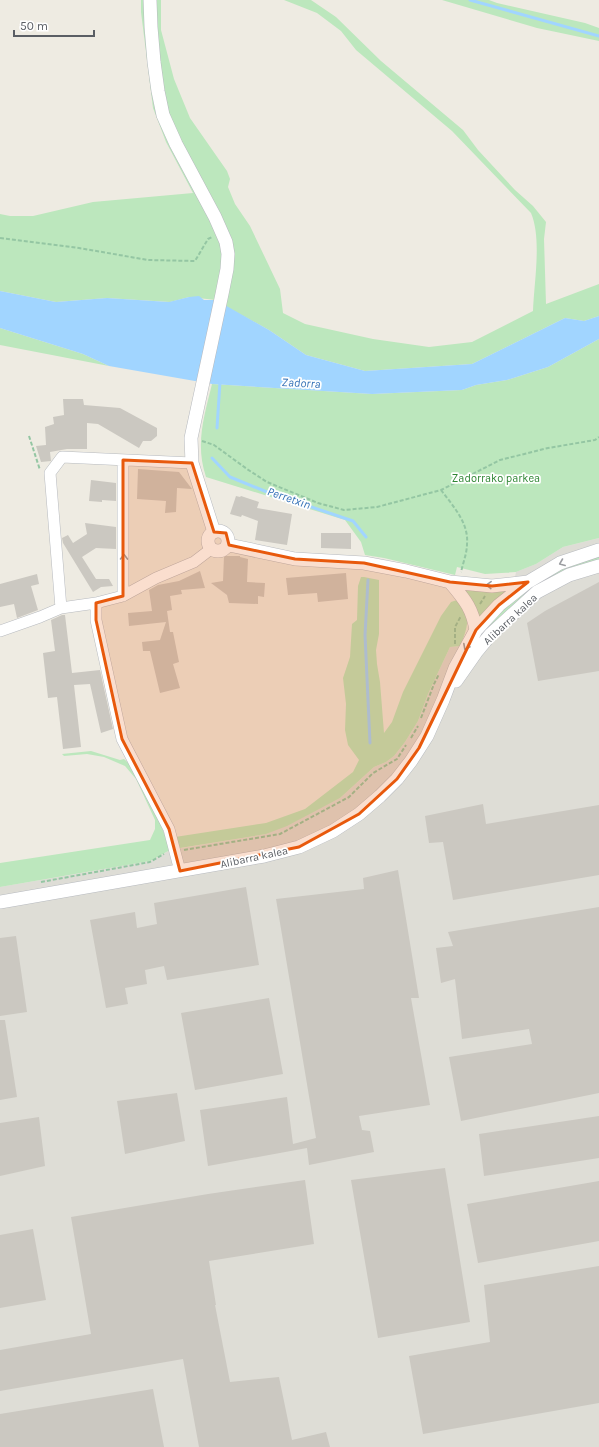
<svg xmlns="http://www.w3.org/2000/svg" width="599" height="1447" font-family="Karla,sans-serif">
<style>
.industrial{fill:#deddd6}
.green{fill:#bce7bd}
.water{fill:#a1d5ff}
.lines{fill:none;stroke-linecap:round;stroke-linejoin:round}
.stream{stroke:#a1d5ff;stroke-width:3}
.building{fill:#cbc8c1}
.minor-casing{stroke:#b7babf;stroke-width:12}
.tertiary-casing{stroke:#b7babf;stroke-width:14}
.path{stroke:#94c6a3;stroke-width:2;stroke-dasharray:4 2;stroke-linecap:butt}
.minor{stroke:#fff;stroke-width:11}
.tertiary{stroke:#fff;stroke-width:13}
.oneway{stroke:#9c9ea2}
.marked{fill:#e8590c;fill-opacity:0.2;stroke:#e8590c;stroke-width:3;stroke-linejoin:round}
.labels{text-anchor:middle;stroke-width:3.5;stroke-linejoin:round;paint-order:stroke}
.park-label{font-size:11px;fill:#2f8634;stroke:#fff}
.street-label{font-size:11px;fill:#5a5e64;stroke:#fff}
.water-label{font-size:12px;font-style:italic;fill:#3874b8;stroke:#fff}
</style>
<rect width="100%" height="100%" fill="#eeebe2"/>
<path class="industrial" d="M599 538V1447H0V887L150 861 170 850 266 834 340 798 374 767 386 762 394 756 405 742 418 721 428 694 450 647 460 646 467 632 513 588 516 572 536 564 563 547Z"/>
<path class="green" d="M141 0H145L152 80 216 231 221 247 223 263 216 300 189 297 170 302 107 298 56 302 0 291V214L10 216H33L93 202 193 193 166 142 153 108 141 12Z
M155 0H161V30L174 79 190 118 227 171 230 179 228 187 235 204 250 226 280 289 283 313 305 324 373 339 429 347 472 342 533 311C534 282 542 239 531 213L452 131 356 50 341 31 317 13 284 0H311L336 17 381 61 463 130 478 150 515 190 533 206 546 222 544 239 546 304 599 284V316L584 321 565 318 472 364 365 371 306 355 269 330 225 306 233 258 169 119 163 95Z
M442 0H489L497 3 585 23 599 28V41L537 28Z
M0 328 83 354 109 366 0 345Z
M599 339V538L563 547 536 564 516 572 485 574 457 567 455 575 384 558 365 555 361 542 345 520 206 477C195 444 204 417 212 384L372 394 462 390 476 385 507 380 548 367Z
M599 554V562L565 575 479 643 475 638 506 604 557 569Z
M361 577H364L379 580V634L376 650 377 664 380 682 384 733 392 722 403 692 441 616 451 602 457 600C473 613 467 630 460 646L450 647 428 694 418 721 405 742 394 756 386 762 374 767 340 798 287 826 266 834 180 848 175 837 266 823 305 809 353 772 359 760 348 745 345 730 346 704 343 678 350 657 352 624 357 620 358 586Z
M461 588H513L479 619Z
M91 751 120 760 124 759C143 775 162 825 170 850L150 861 0 887V863L150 840 155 829V820L136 779 125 766 104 757 87 754 64 756 62 754Z"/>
<path class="water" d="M0 291 56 302 107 298 169 302 189 297 199 296 204 300H216L269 330 306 355 365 371 472 364 565 318 584 321 599 316V339L548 367 507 380 476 385 462 390 372 394 212 384 109 366 83 354 0 328Z"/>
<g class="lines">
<path class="stream" d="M470 0 599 36
M217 428 220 382
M212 458 230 477 267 492 353 521 366 537
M368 580 365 635 370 743"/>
</g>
<path class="building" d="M63 399H83L84 405 120 408 157 428V436L151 441H143L139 448 98 424 87 423V449H67L50 452 51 461 41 462 36 446 46 445 45 427 54 424 53 417 64 415Z
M138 469 179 472 192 489 177 488 176 512 165 513 166 501 137 499Z
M91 480 116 483V501L102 500V502L89 501Z
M236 496 240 497 241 496 259 502 257 508 292 514 287 545 255 540 258 521 242 515 241 517 230 514Z
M85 523 116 527V549L96 548 82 557 96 579H109L113 586 101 587 93 592 63 543 62 538 68 535 73 543 87 534Z
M321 533H351V549L321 548Z
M224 556H240V557L248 559 247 582 265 583 264 597 258 596V604L229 603 227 595 211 583 223 581Z
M200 571 205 588 181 590 182 594 170 596 172 610 167 611 170 632H173L179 662 173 664 180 688 160 693 150 651H143L142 642 160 640 166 622 129 626 128 613 152 611 149 590 158 585 179 581Z
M346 573 348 599 318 602 317 593 288 595 286 578Z
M37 574 39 584 31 586 38 610 17 618 14 604 0 607V584Z
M599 582V671L538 681 527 623 545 611Z
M62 615H65L72 673 100 670 113 729 101 733 90 684 74 685 81 747 63 749 57 697 48 698 43 653 55 651 51 620Z
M483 804 486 824 599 805V875L453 900 443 842 429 843 425 816Z
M398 870 419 998H411L430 1105 359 1116 362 1130 370 1131 374 1152 309 1165 307 1148 208 1166 200 1110 287 1097 293 1144 316 1138 276 899 364 889 363 878Z
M246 887 259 965 167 980 164 966 145 970 147 984 125 988 128 1004 106 1008 90 920 135 912 137 928 157 924 154 903Z
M599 907V1093L461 1121 449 1057 532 1044 529 1029 462 1039 455 979 441 983 436 948 453 946 448 932Z
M16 936 27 1012 0 1016V938Z
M269 998 283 1074 195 1090 181 1013Z
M0 1020H5L17 1097 0 1100Z
M177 1093 185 1141 125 1154 117 1101Z
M599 1116V1158L484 1176 479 1134Z
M39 1117 45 1166 0 1176V1123Z
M445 1168 470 1322 378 1338 351 1180Z
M305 1180 314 1244 209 1261 216 1305H215L230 1382 279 1377 292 1440 326 1432 330 1447H199L183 1359 0 1391V1350L91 1334 71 1217 208 1194Z
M599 1181V1241L478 1263 467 1204Z
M33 1229 46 1300 0 1308V1235Z
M599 1266V1403L423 1434 409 1356 490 1342 484 1285Z
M153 1389 164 1447H0V1414Z"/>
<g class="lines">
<defs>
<path id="minor" d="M123 596V460
M96 603V620L122 739 169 829 180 871
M61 608 50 473 62 457 192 463
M0 631 40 617 61 608 96 603 123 596 156 578 194 562 211 549"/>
<path id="tertiary" d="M150 0 151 27 154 62 158 91 163 115 176 144 215 217 226 242 228 254 227 269 222 294 191 438 192 463 214 532
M208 541a10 10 0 1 1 20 0a10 10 0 1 1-20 0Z
M229 545 295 559 364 563 406 571 450 582 492 586 528 582
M450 582C464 599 472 607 476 630
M456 681 477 651 491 634 537 592 569 575 599 566
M0 902 264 856 299 847 333 831 359 814 380 796 397 779 411 761 427 736 443 700 455 668 476 630 499 605 528 582 560 563 599 550"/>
</defs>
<use href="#minor" class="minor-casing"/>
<use href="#tertiary" class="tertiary-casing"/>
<path class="path" d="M0 238 79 248 148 260 195 261 208 239 212 237
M29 436 40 470
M202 441 214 445 247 469 267 482 318 503 344 510 377 507 441 490 500 460 548 448 595 440 599 437
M441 490C453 506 469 523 467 544 467 553 463 563 461 572
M480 604 485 596
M455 644V627L461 616
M421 718 434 684 439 674
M411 738 418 726
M184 850 280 834 349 797 373 773 397 759 406 745
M41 882 150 862 164 854"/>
<use href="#minor" class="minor"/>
<use href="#tertiary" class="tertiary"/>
</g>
<defs><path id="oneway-chevron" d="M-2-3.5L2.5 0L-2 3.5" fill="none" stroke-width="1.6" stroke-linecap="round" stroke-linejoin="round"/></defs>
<g class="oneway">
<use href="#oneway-chevron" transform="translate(124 557) rotate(-89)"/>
<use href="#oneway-chevron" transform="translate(562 563) rotate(158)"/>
<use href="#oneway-chevron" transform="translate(489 585) rotate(-178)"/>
<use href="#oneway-chevron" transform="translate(466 647) rotate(118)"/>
</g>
<path class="marked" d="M123 460 192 463 214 532 226 533 229 545 295 559 364 563 450 582 492 586 528 582 499 605 476 630 419 748 397 779 359 814 299 847 180 871 169 829 122 739 96 620V603L123 596Z"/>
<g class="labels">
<g class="park-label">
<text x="496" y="482">Zadorrako parkea</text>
</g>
<g class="street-label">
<text transform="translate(510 619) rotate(-43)" y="4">Alibarra kalea</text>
<text transform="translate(254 857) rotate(-12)" y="4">Alibarra kalea</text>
</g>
<g class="water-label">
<text transform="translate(301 383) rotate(3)" y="4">Zadorra</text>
<text transform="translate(289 498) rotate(19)" y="4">Perretxin</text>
</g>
</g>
<path d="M14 30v6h80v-6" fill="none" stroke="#5a5e64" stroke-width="2"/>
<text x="20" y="30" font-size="12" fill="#5a5e64" stroke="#ffffff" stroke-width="3" paint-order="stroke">50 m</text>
</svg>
